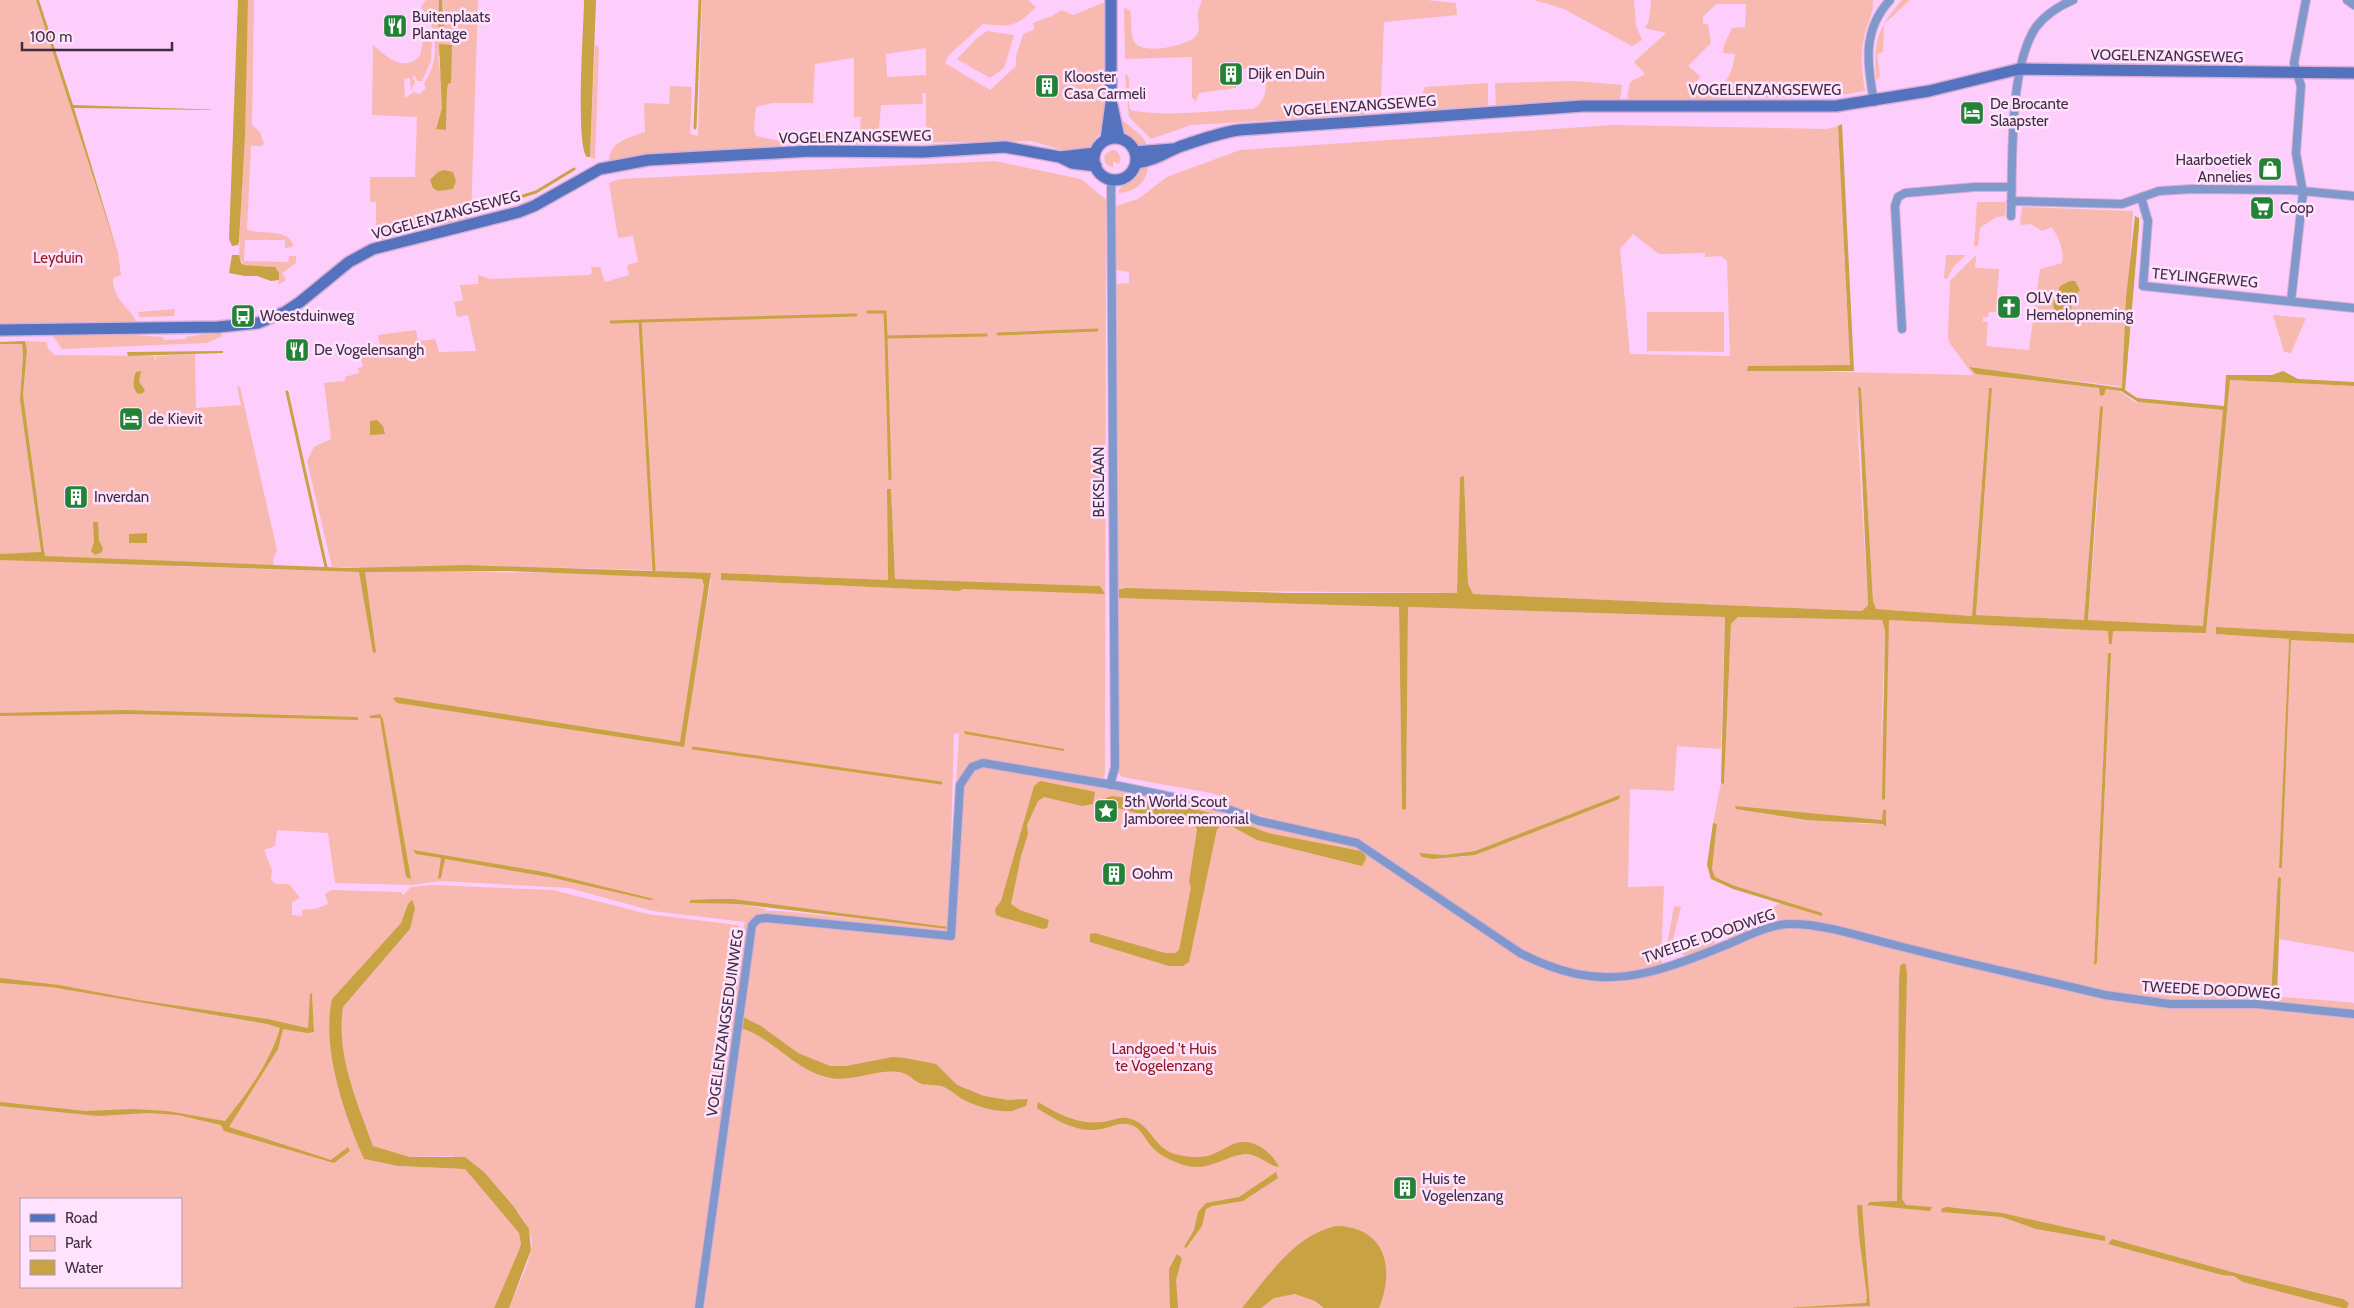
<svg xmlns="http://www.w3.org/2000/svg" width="2354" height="1308" font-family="Cabin,sans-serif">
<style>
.green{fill:#f8b9b1;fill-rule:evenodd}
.water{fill:#c9a243}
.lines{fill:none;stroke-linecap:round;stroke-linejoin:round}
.stream{stroke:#c9a243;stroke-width:3}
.street-casing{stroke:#d7aed6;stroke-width:10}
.secondary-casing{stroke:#d7aed6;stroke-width:14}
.street{stroke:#8198cc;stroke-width:8}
.secondary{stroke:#5472be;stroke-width:11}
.labels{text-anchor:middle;stroke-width:5;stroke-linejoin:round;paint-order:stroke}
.poi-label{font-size:15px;fill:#3f2e40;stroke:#ffe3fe;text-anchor:start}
.street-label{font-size:15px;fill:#3f2e40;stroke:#ffe3fe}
.park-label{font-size:15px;fill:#8e1a1b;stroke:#ffe3fe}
</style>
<rect width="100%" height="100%" fill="#fdcefc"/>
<path class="green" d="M0 0H36L118 253 121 275 113 278C112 295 125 306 135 318V323L94 325V321L85 322 84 325 0 326Z
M248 0H254L252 125 260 132 264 144 261 146H251L247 229C261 236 285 227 293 244L292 247 285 248V240H245L244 261 288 262 289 256H296V263L282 273 286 280 278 285 279 280 275 267 244 265 239 258Z
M426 0H439L438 37 445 15 442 0H478L471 218 376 240V202H370V177H415L417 117 372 115 373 45C387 57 403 73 420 56L423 41 432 42 431 61 422 81H417L415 76 412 77 415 82 411 91 410 78 404 79 405 98 414 92 420 94 426 88 424 83C440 61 438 28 421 7ZM451 45V83L448 84 447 90 446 130 436 125C448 113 440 72 438 56Z
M702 0H1028L1036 7C1016 27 1011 27 983 24L948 56 945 63 990 90 1016 66V57L1023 34 1034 30 1033 23 1052 16 1061 10 1073 15 1105 2 1106 96 1103 129 1088 148 1070 152 1031 141 812 144 813 134 926 136V93H922L923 104 881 105 879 130H860L861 117H854V58L815 64 813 103H772L756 107 754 129 756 136 779 141 785 147 710 150 609 162C609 141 629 138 645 132L644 103 669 104 670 86 692 87 690 134 698 136ZM926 48V75L887 77 886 54Z
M1202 0H1426L1456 3 1457 15 1384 22 1381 98H1364L1365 118 1344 116 1191 125 1151 139 1129 117 1125 75H1127L1129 79V108L1133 111C1177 117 1210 110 1253 109 1266 102 1272 80 1257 71 1251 68 1242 69 1236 68V88L1199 93 1196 101 1192 98V57L1125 59 1124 7 1130 11C1133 21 1129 36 1136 44 1145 54 1186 46 1195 37 1202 29 1197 21 1198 11 1199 7 1201 4 1202 0Z
M1534 0H1634L1636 26 1642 40 1632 46 1564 9Z
M1651 0H1873C1874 13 1867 24 1864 37 1860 56 1862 73 1865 91L1836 96 1782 98 1634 100 1627 98 1630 82 1645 74 1634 62 1666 33 1645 28 1649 20ZM1716 4H1746L1745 27 1732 28 1724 45 1723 53 1735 54C1731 80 1723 94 1695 86L1700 76 1688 66 1711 43 1708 24H1703V17Z
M1902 0H1910L1884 24 1883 52 1877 54 1880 76 1876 80C1874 42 1876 29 1902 0Z
M987 31 1014 35 1004 68 990 78 957 59 976 39Z
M595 45 599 47 595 159 590 157Z
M1574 81 1622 85 1619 108 1496 114 1495 83Z
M1488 83V115L1425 119 1422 94 1425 87Z
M1119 117C1127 126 1146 135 1147 147 1130 146 1122 132 1119 117Z
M1613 125 1827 129 1838 126 1850 366H1748L1839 372 1973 375 1949 342 1948 336 1950 281 1976 255 1975 268 1999 269 1996 312H1989L1988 317H1983V322H1988L1986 346 2029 350 2040 269 2062 263C2064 248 2059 239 2052 227L2042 231 2031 224 2022 225 2020 222 2022 207 2133 211 2122 388 2118 386 1976 369 1972 366 1976 374 2118 390 2135 402 2223 410 2204 626 2088 621 2098 493 2100 407 2084 620 1976 615 1992 388H1989L1972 616 1876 609 1873 601 1861 388H1858L1860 446 1856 402 1868 605 1862 611 1473 594 1468 584 1464 476 1460 477 1457 593 1116 590V284L1129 283V272L1116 270V206L1138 199 1167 177 1240 150ZM1633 234 1659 254 1705 253V257L1721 256 1727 261 1730 356 1630 354 1620 249Z
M1111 150 1117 151 1121 158 1119 164 1113 161V167C1106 166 1103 161 1105 155Z
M995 161 1081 179 1109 202 1106 206 1105 771 1104 778 1100 779V788L1127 792 1223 811 1256 824 1356 847 1500 943 1570 975 1584 979 1619 980 1770 930 1789 926 1813 928 2106 998 2256 1007 2354 1017V1308H509C516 1289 527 1270 531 1250 539 1215 477 1176 453 1156L410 1157 373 1146C357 1101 336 1056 343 1007L410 929 408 904 401 923 332 999C321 1047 344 1115 364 1159L398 1166 465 1169 519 1233 521 1244 519 1250 494 1308H0V344L22 343 23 355 20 400 41 553 25 554 17 560 45 552 23 395 27 350 25 341 46 342 49 350 55 355 154 356 156 361V356L195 354 196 408 241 405 237 386 240 387 277 550 273 560 274 565 172 566 359 572 365 568 332 567 307 461 314 447 331 439 324 383 345 381V377L359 373 358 368 363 367 359 350 380 346 378 335 416 330 418 341 435 339 439 352 476 351 468 315 457 317 454 302 463 300 460 285 478 284V275L491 279 589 275 592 273 591 267H600L605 282 629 275 627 265 638 262 633 236 618 238 609 183 620 179 683 176ZM887 489H891L895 579 1100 586 1104 593 963 589 959 591 721 580V573L888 580ZM466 565 648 570 711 579 687 721 704 587 702 579 556 573 407 571 398 567ZM959 733 951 875H950L954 734ZM277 830 328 833 335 883 412 885 441 881 569 888 653 911 745 922 743 929 737 925 648 914 553 890 432 885 411 887 403 895 401 892 331 890 325 894 328 904 315 909 302 910V916L292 915V902L300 898 289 884H276L271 880 272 870 264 850 275 846ZM711 899H733L950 928 781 911H764L767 909 738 904 689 903 691 900ZM74 991 268 1019 309 1028 312 993 314 1032 280 1028 267 1024ZM21 1199H181V1287H21Z
M1148 165C1148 182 1134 193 1118 193 1122 182 1137 169 1148 165Z
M1977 202H2006L2005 216 1996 217 1980 228 1978 246 1974 247Z
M1946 255H1966L1954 266 1947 279 1944 278Z
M175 309 174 316 140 317 138 312Z
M1647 312H1724V352L1647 351Z
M2273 315 2306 318 2291 353 2284 352Z
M220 332 222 336 207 343 62 349 53 336 134 335 163 337 164 340 186 339V337Z
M2230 380 2354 386V634L2217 627 2216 634 2289 639 2279 868 2282 867 2291 639 2354 643V952L2279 939 2281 878 2278 877 2271 995 2175 989 2335 1001 2354 1003V1012L2170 1002 2123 995 1797 921 1729 942 1724 926 1742 923 1781 903 1822 914 1735 886 1715 877 1712 869 1717 825 1713 823 1721 783H1724L1731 624 1738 617 1882 620 1885 630 1881 743 1889 620 1973 621 2109 631 2110 644H2112L2113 631 2206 633ZM2111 653 2097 963 2094 964 2106 708ZM1735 807 1882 820 1886 810V826L1884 824H1864Z
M1116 598 1399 607 1402 810 1406 809 1408 607 1725 617 1721 749 1677 746 1674 791 1630 789 1628 887 1664 886 1661 960 1663 966 1642 971 1598 976 1539 960 1500 938 1368 844 1219 805 1221 796 1211 793 1122 777 1119 774 1117 721ZM1619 795 1463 857 1420 853 1444 855 1475 851Z
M1674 906 1681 907 1671 948 1667 945Z
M1711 933 1715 944 1708 950 1690 957 1679 953 1683 947Z"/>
<path class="water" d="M36 0H39L73 105 227 110 74 108 118 254Z
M238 0H248L245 135 239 242 238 245 232 246 229 239Z
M439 0H442L445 37H438Z
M584 0H596L590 157H587C575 145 584 24 584 0Z
M439 44 452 45 451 83 448 84 447 90 446 130 436 129 442 108Z
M1842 124 1854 371H1747L1748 366 1850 365 1838 126Z
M444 170 453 172 456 181 453 189 438 191 433 188 430 180 438 172Z
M2135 216 2139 218V226L2125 390 2137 398 2224 406 2226 375H2272L2283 371 2298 379 2354 382V386L2230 380 2206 633 2113 631 2112 644H2109L2108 631 1889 620 1885 799 1882 800 1885 630 1882 620 1738 617 1731 624 1724 784 1721 783 1725 617 1408 607 1406 809 1402 810 1399 607 1116 598V590L1126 588 1288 593H1457L1460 477 1464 476 1468 584 1473 594 1862 611 1868 605 1858 387 1861 388 1873 601 1876 609 1972 616 1989 388H1992L1976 615 2084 620 2100 407 2103 406 2088 620 2203 626 2223 410 2138 402 2121 391 2106 389 2104 395 2100 396 2099 388 1976 374 1969 367 2122 388 2126 298Z
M232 255H239L241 263 244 265 275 267 279 273V280L271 281 257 276H245L229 273Z
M2070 281H2075L2080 290 2072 299 2071 315 2061 317 2055 312 2053 304 2060 286Z
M25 341 27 350 23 395 45 556 348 568 466 565 711 573 684 747 397 703 393 699 396 697 680 742 704 586 702 579 506 571 365 572 376 652 373 653 359 572 0 560V554L41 552 20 400 23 355 22 344H0V342Z
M223 351V353L128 356 127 352Z
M141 371 139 382 145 390 143 393 138 394C132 389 133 379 136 372Z
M377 420 383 426 385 434 370 435V421Z
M887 489H891L895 579 1100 586 1105 594 963 589 959 591 721 580V573L888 580Z
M93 522H98L99 541 103 548 102 552 95 555 91 551 94 542Z
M147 533V543H129V534Z
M2216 627 2354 634V643L2291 640 2282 868H2279L2289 639 2216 634Z
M2108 653H2111L2097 963 2094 965Z
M125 710 358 717V720L130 714 0 716V713Z
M380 714 383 719 411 879 406 877 380 718H370L369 716Z
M964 731 1064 749V751L965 734Z
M1040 781 1091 791 1095 792 1093 804 1082 806 1044 797 1038 801 1027 825 1028 834 1021 856 1011 904 1020 910 1049 920 1047 928 1043 929 1001 917 996 915 995 909 1001 901 1034 786Z
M1620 795 1619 799 1475 855 1433 859 1422 857 1419 853 1444 855 1475 851Z
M1112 796 1183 806 1229 818 1268 833 1361 851 1365 854 1366 859 1362 866 1257 840 1233 827 1221 826 1217 829 1189 962 1183 966H1169L1090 942V934L1095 933 1165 953H1175L1179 950 1191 887 1189 882 1197 830 1195 825 1170 822 1103 804 1106 798Z
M1735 806 1882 820 1883 810H1886V827L1883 824 1807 820 1736 809Z
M1713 823 1717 824 1712 869 1715 877 1735 886 1822 913V916L1733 889 1711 879 1707 865Z
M413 850 544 872 654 899 650 900 549 877 445 859 441 878 438 879 441 858 416 854Z
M2278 877 2281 878 2277 998 2176 990 2271 995Z
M711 899H733L948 927V929L738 904 689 903 691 900Z
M412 900 415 908 410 929 343 1007C336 1056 357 1101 373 1146L410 1157H465L484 1172 514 1207 529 1229 531 1250 509 1308H494L519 1250 521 1244 519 1233 465 1169 398 1166 364 1159C344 1115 321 1047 332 999L401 923 408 904Z
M1904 963 1906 965 1907 974 1902 1199 1906 1205 1932 1207 1930 1211 1867 1205 1870 1202 1897 1201 1899 981 1900 966Z
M0 978 59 985 139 1000 268 1019 308 1028 310 994 312 993 314 1032 307 1033 283 1029 278 1049 229 1127 331 1160 348 1147 350 1151 334 1163 224 1131 221 1125 178 1115 148 1113 98 1116 0 1106V1102L85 1111 132 1109 167 1111 225 1121C247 1093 270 1063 280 1028L267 1024 51 987 0 983Z
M743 1017 761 1026 798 1053 830 1066H846L893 1057 905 1058 936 1064 957 1085 984 1096 1008 1100 1028 1099 1026 1106C1021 1107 1016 1110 1012 1111 998 1113 976 1106 964 1100 957 1096 951 1090 944 1087 938 1084 929 1086 922 1084 913 1081 909 1073 899 1072 873 1069 849 1085 823 1076 792 1067 771 1037 741 1028Z
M1038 1102C1059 1114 1077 1125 1102 1122 1112 1121 1121 1115 1131 1119 1153 1126 1153 1149 1178 1155 1188 1157 1198 1158 1208 1156 1218 1153 1226 1147 1236 1143 1254 1138 1272 1152 1279 1167 1266 1165 1259 1153 1244 1154 1220 1157 1207 1175 1178 1163 1168 1159 1159 1155 1152 1147 1145 1140 1142 1128 1131 1125 1121 1121 1112 1127 1101 1129 1078 1134 1056 1120 1037 1108Z
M1276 1172 1278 1178 1243 1201 1212 1206 1206 1209 1202 1226 1186 1248 1184 1247 1194 1230 1198 1212 1206 1203 1239 1197Z
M1857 1205H1862L1870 1306 1784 1308 1866 1303 1867 1296 1859 1236Z
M1947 1207 2002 1213 2105 1236V1241L2036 1229 2002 1217 1941 1212 1942 1208Z
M1336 1226C1386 1227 1395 1268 1379 1308H1324L1315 1301 1295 1294 1274 1298 1261 1308H1242C1268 1277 1293 1236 1336 1226Z
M2112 1239 2239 1274 2343 1299 2349 1303 2347 1308H2343L2243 1282 2234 1276 2222 1275 2108 1244Z
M1177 1254 1182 1258 1176 1280 1178 1308H1170L1169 1269Z"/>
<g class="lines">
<path class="stream" d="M695 128 700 0
M471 212 536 192 574 169
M868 312H885L886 337 986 335
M611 322 640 321
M998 334 1097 330
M886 337 890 479
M287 392 326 567
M654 570 640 321 856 315
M693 748 941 783"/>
<defs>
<path id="street" d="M2347 0 2354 5
M1874 102C1867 64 1862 30 1890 0
M2141 197 2148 221 2143 286 2354 308
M2011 201 2122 204 2159 191 2193 189 2292 190 2354 196
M2011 216C2013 166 2008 68 2036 27 2045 15 2059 6 2073 0
M2291 301 2303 193 2296 153 2301 86 2294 63 2306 0
M1902 329 1895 206 1898 197 1905 193 1975 187H2012
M1110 785 1115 767 1111 179
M699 1308 752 925 758 919 766 918 951 936 960 785 972 767 983 763 1119 786 1225 808 1259 821 1357 843 1520 953C1600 994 1647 977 1726 945 1746 937 1769 924 1791 924 1825 924 1861 937 1895 945 1964 963 2035 978 2105 995L2170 1004H2256L2354 1014"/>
<path id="secondary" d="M1112 105 1119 138
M1094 159a21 21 0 1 1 42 0a21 21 0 1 1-42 0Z
M1106 140 1111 103V0
M1135 152 1173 149
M1060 157 1072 163 1096 166
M1136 163C1156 160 1162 154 1179 147 1199 140 1218 133 1239 130L1583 106H1836L1929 91 2019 69 2354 73
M0 330 218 327 258 323 285 312 300 302 349 262 373 249 519 212 534 206 600 169 648 160 810 151 923 152 1005 147 1060 157 1095 153"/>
</defs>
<use href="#street" class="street-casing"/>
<use href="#secondary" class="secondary-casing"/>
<use href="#street" class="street"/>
<use href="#secondary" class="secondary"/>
</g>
<defs>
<symbol id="restaurant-square" viewBox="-11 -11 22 22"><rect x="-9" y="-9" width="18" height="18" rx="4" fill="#228235" stroke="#ffe3fe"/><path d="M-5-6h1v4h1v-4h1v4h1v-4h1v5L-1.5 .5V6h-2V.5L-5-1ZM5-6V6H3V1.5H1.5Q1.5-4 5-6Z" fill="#fff"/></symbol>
<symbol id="building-square" viewBox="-11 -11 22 22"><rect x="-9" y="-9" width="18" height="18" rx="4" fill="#228235" stroke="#ffe3fe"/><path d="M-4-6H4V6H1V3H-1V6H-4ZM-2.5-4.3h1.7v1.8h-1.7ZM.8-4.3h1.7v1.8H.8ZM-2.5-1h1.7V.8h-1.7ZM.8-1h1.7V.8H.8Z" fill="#fff"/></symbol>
<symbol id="hotel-square" viewBox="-11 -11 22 22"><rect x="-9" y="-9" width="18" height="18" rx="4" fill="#228235" stroke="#ffe3fe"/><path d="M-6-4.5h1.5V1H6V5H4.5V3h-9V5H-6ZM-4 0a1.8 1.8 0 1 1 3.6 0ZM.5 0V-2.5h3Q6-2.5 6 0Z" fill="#fff"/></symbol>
<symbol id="shop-square" viewBox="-11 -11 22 22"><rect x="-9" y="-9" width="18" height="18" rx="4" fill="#228235" stroke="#ffe3fe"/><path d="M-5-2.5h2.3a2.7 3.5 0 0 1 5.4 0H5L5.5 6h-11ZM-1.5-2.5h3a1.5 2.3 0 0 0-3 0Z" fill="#fff"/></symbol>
<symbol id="supermarket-square" viewBox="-11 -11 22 22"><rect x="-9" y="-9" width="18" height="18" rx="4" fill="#228235" stroke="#ffe3fe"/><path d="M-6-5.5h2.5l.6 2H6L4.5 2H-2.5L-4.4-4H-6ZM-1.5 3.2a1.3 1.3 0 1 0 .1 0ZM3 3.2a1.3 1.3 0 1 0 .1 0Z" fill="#fff"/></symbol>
<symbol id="church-square" viewBox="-11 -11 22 22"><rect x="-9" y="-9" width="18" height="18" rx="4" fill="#228235" stroke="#ffe3fe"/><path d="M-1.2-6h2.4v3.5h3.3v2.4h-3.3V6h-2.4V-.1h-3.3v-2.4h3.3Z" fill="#fff"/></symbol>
<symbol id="bus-square" viewBox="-11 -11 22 22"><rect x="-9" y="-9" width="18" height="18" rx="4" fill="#228235" stroke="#ffe3fe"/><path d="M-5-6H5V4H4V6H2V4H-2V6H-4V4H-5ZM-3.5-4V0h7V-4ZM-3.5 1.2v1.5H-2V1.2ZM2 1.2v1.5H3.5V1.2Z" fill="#fff"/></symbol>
<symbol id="sight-square" viewBox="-11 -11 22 22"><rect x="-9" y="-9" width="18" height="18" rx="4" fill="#228235" stroke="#ffe3fe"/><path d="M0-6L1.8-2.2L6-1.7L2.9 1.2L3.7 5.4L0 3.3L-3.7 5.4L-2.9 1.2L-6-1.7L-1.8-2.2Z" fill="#fff"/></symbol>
</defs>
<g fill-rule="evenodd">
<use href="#restaurant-square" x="381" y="12" width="28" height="28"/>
<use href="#building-square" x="1217" y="60" width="28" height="28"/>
<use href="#building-square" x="1033" y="72" width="28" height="28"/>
<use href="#hotel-square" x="1958" y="99" width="28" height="28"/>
<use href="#shop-square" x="2256" y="155" width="28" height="28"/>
<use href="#supermarket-square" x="2248" y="194" width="28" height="28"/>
<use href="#church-square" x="1995" y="293" width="28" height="28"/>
<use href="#bus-square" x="229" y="302" width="28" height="28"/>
<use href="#restaurant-square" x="283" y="336" width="28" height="28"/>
<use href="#hotel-square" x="117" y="405" width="28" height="28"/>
<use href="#building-square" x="62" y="483" width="28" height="28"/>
<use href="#sight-square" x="1092" y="797" width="28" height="28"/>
<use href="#building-square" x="1100" y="860" width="28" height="28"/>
<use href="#building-square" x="1391" y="1174" width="28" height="28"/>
</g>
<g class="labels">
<g class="poi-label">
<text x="412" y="22">Buitenplaats<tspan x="412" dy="17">Plantage</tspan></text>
<text x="1248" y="79">Dijk en Duin</text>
<text x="1064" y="82">Klooster<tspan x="1064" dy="17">Casa Carmeli</tspan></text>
<text x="1990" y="109">De Brocante<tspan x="1990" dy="17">Slaapster</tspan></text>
<text x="2252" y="165" text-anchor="end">Haarboetiek<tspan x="2252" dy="17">Annelies</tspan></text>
<text x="2280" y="213">Coop</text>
<text x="2026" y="303">OLV ten<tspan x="2026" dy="17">Hemelopneming</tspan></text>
<text x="260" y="321">Woestduinweg</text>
<text x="314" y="355">De Vogelensangh</text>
<text x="148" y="424">de Kievit</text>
<text x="94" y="502">Inverdan</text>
<text x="1124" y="807">5th World Scout<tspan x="1124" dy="17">Jamboree memorial</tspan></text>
<text x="1132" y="879">Oohm</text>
<text x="1422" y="1184">Huis te<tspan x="1422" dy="17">Vogelenzang</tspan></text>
</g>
<g class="street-label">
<text transform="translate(2167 56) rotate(1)" y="5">VOGELENZANGSEWEG</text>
<text x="1765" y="95">VOGELENZANGSEWEG</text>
<text transform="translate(1360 106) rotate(-4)" y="5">VOGELENZANGSEWEG</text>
<text transform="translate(855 137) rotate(-1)" y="5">VOGELENZANGSEWEG</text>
<text transform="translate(446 215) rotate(-15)" y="5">VOGELENZANGSEWEG</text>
<text transform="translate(2205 278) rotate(5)" y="5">TEYLINGERWEG</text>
<text transform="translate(1099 482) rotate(-90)" y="5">BEKSLAAN</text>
<text transform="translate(1709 936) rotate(-19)" y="5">TWEEDE DOODWEG</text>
<text transform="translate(2211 990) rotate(3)" y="5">TWEEDE DOODWEG</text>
<text transform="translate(725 1023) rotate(-82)" y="5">VOGELENZANGSEDUINWEG</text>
</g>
<g class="park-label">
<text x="58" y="263">Leyduin</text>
<text x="1164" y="1054">Landgoed 't Huis<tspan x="1164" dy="17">te Vogelenzang</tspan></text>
</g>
</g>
<rect x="20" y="1198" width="162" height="90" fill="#ffe3fe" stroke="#b29bb2"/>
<rect x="30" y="1214" width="25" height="8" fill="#5472be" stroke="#b29bb2"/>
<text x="65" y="1223" font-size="15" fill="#3f2e40">Road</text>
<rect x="30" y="1236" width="25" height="15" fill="#f8b9b1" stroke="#b29bb2"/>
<text x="65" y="1248" font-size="15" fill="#3f2e40">Park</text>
<rect x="30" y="1260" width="25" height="15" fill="#c9a243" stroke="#b29bb2"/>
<text x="65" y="1273" font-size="15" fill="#3f2e40">Water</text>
<path d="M22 42v8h150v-8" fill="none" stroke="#3f2e40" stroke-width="2.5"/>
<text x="30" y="42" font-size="15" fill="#3f2e40" stroke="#ffe3fe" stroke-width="4" paint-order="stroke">100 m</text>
</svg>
